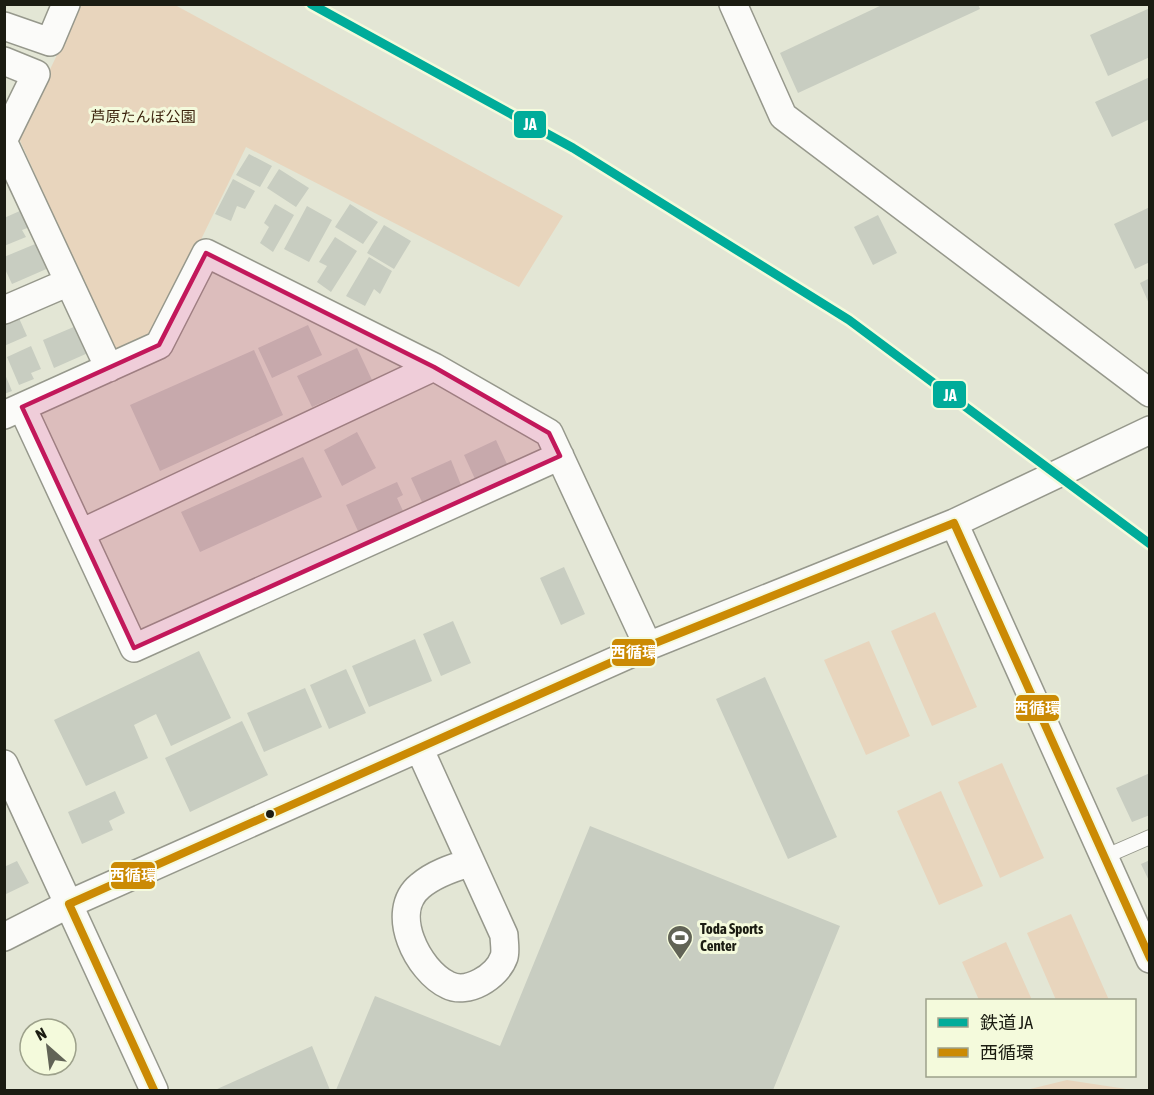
<svg xmlns="http://www.w3.org/2000/svg" width="1154" height="1095" font-family="'Asap Condensed','Noto Sans JP',sans-serif">
<style>
.green{fill:#e8d5bd}
.building{fill:#c8cdc1}
.lines{fill:none;stroke-linecap:round;stroke-linejoin:round}
.lane-casing{stroke:#96988c;stroke-width:16}
.street-casing{stroke:#96988c;stroke-width:30}
.lane{stroke:#fbfbf9;stroke-width:14}
.street{stroke:#fbfbf9;stroke-width:27}
.bus-1-casing{stroke:#f4fadc;stroke-width:12}
.bus-1{stroke:#cb8a04;stroke-width:8}
.rail-1-casing{stroke:#f4fadc;stroke-width:14}
.rail-1{stroke:#00ac9a;stroke-width:9}
.marked{fill:#c2185b;fill-opacity:0.2;stroke:#c2185b;stroke-width:4.5;stroke-linejoin:round}
.bus-dot{fill:#1b1c12;stroke:#f4fadc;stroke-width:2}
.labels{text-anchor:middle;stroke-width:6;stroke-linejoin:round;paint-order:stroke}
.park-label{font-size:15px;fill:#3d240e;stroke:#f4fadc}
.poi-label{font-size:15px;font-weight:bold;fill:#1b1c12;stroke:#f4fadc;text-anchor:start}
.line-badge{stroke:#f4fadc;stroke-width:2}
.badge-label{font-size:16px;text-anchor:middle;font-weight:bold;fill:#fff}
</style>
<rect width="100%" height="100%" fill="#e3e6d5"/>
<path class="green" d="M81 5H175L563 216 519 287 246 147 156 332 114 353 18 136Z
M935 612 977 707 932 726 891 631Z
M869 641 910 736 866 755 824 660Z
M1002 763 1044 858 1000 878 958 782Z
M941 791 983 886 939 905 897 811Z
M1071 914 1109 1000H1056L1027 933Z
M1006 942 1032 1000H979L962 962Z
M1067 1080 1133 1090H1026Z"/>
<path class="building" d="M884 4H978L980 9 798 93 780 53Z
M1150 8V57L1108 76 1090 35Z
M1150 77V119L1112 137 1095 102Z
M249 154 272 166 260 187 236 175Z
M279 169 309 188 296 207 267 188Z
M233 179 255 191 245 209 237 206 231 221 215 214Z
M275 204 294 215 273 252 260 243 269 227 264 223Z
M350 204 378 222 363 244 335 227Z
M307 206 332 220 309 262 284 249Z
M1150 207V262L1135 269 1114 224Z
M22 210 30 227 22 230 26 237 4 246V218Z
M878 215 897 253 873 265 854 227Z
M384 225 411 241 394 269 367 253Z
M335 237 357 251 331 292 317 282 327 266 319 262Z
M40 242 51 267 12 284 4 267V257Z
M369 257 392 271 380 294 374 289 365 306 346 296Z
M1150 278V306L1140 283Z
M18 316 27 336 4 346V322Z
M308 325 322 355 272 378 258 348Z
M76 326 88 353 54 368 43 340Z
M31 346 41 369 31 373 34 379 19 385 7 357Z
M357 348 372 380 312 407 297 376Z
M254 350 283 415 160 471 130 405Z
M4 372 12 391 4 394Z
M357 432 376 468 342 486 324 450Z
M496 440 507 464 475 479 464 455Z
M303 457 322 497 200 552 181 512Z
M451 460 461 485 422 502 411 478Z
M397 482 403 495 397 498 403 511 358 531 346 505Z
M564 567 585 614 561 625 540 578Z
M453 621 471 663 441 676 423 634Z
M415 639 432 681 369 707 352 666Z
M199 651 231 718 171 746 156 714 134 725 148 758 86 786 54 720Z
M346 669 366 713 329 729 310 685Z
M765 677 837 837 788 859 716 699Z
M305 688 322 727 264 752 247 713Z
M242 721 268 775 190 812 165 758Z
M1150 773V815L1132 822 1116 788Z
M115 791 125 813 109 821 113 830 82 844 68 812Z
M590 826 840 926 773 1090H336L375 996 500 1046Z
M1150 860V883L1141 864Z
M17 861 29 883 4 895V867Z
M312 1046 330 1090H215Z"/>
<g class="lines">
<defs>
<path id="lane" d="M1104 857 1150 837"/>
<path id="street" d="M733 4 783 116 1150 393
M4 26 50 42 66 4
M4 61 36 74 4 139
M4 143 109 368
M4 310 69 282
M22 407 134 648 560 456
M4 415 159 345 206 253 434 367 549 433 648 646
M954 523 1150 959
M81 533 434 367
M420 750 504 935C504 941 506 951 504 957 497 977 467 995 448 985 418 971 388 912 420 886 434 874 452 868 469 863
M4 764 154 1090
M4 937 69 904 648 646 954 523 1150 430"/>
</defs>
<use href="#lane" class="lane-casing"/>
<use href="#street" class="street-casing"/>
<use href="#lane" class="lane"/>
<use href="#street" class="street"/>
<defs>
<path id="bus-1" d="M154 1090 69 904 648 646 954 523 1150 958"/>
</defs>
<use href="#bus-1" class="bus-1-casing"/>
<use href="#bus-1" class="bus-1"/>
<defs>
<path id="rail-1" d="M311 4 573 148 849 320 1150 544"/>
</defs>
<use href="#rail-1" class="rail-1-casing"/>
<use href="#rail-1" class="rail-1"/>
</g>
<path class="marked" d="M206 253 434 367 549 433 560 456 134 648 22 407 159 345Z"/>
<defs>
<symbol id="stadium-pin" viewBox="-11 -11 22 30"><path d="M0 17L-7.5 6A9.5 9.5 0 1 1 7.5 6Z" fill="#616356" stroke="#f4fadc"/><path d="M0-5a6.5 5 0 1 0 0 10a6.5 5 0 1 0 0-10ZM-3.5-1.8h7v3.6h-7Z" fill="#fff"/></symbol>
</defs>
<g fill-rule="evenodd">
<use href="#stadium-pin" x="665" y="923" width="30" height="40"/>
</g>
<circle class="bus-dot" cx="270" cy="814" r="5"/>
<g class="labels">
<g class="park-label">
<text x="143" y="122">芦原たんぼ公園</text>
</g>
<g class="poi-label">
<text x="700" y="934">Toda Sports<tspan x="700" dy="17">Center</tspan></text>
</g>
</g>
<g class="line-badge">
<rect x="513" y="110" width="34" height="29" rx="6" fill="#00ac9a"/>
<rect x="932" y="380" width="35" height="29" rx="6" fill="#00ac9a"/>
<rect x="611" y="638" width="45" height="29" rx="6" fill="#cb8a04"/>
<rect x="1015" y="694" width="45" height="28" rx="6" fill="#cb8a04"/>
<rect x="110" y="861" width="46" height="29" rx="6" fill="#cb8a04"/>
</g>
<g class="badge-label">
<text x="530" y="130">JA</text>
<text x="950" y="401">JA</text>
<text x="634" y="658">西循環</text>
<text x="1037" y="714">西循環</text>
<text x="133" y="881">西循環</text>
</g>
<rect width="1154" height="1095" fill="none" stroke="#1b1c12" stroke-width="12"/>
<rect x="926" y="999" width="210" height="78" fill="#f4fadc" stroke="#9da18b" stroke-width="1.5"/>
<rect x="938" y="1018" width="30" height="9" fill="#00ac9a" stroke="#9da18b" stroke-width="1.5"/>
<text x="980" y="1029" font-size="18" fill="#1b1c12">鉄道 JA</text>
<rect x="938" y="1048" width="30" height="9" fill="#cb8a04" stroke="#9da18b" stroke-width="1.5"/>
<text x="980" y="1059" font-size="18" fill="#1b1c12">西循環</text>
<g transform="translate(48 1047) rotate(332)"><circle r="28" fill="#f4fadc" stroke="#9da18b" stroke-width="1.5"/>
<path d="M0-4.5L10 22L0 15L-10 22Z" fill="#616356"/>
<text y="-9" font-size="16" font-weight="bold" text-anchor="middle" fill="#1b1c12">N</text>
</g>
</svg>
